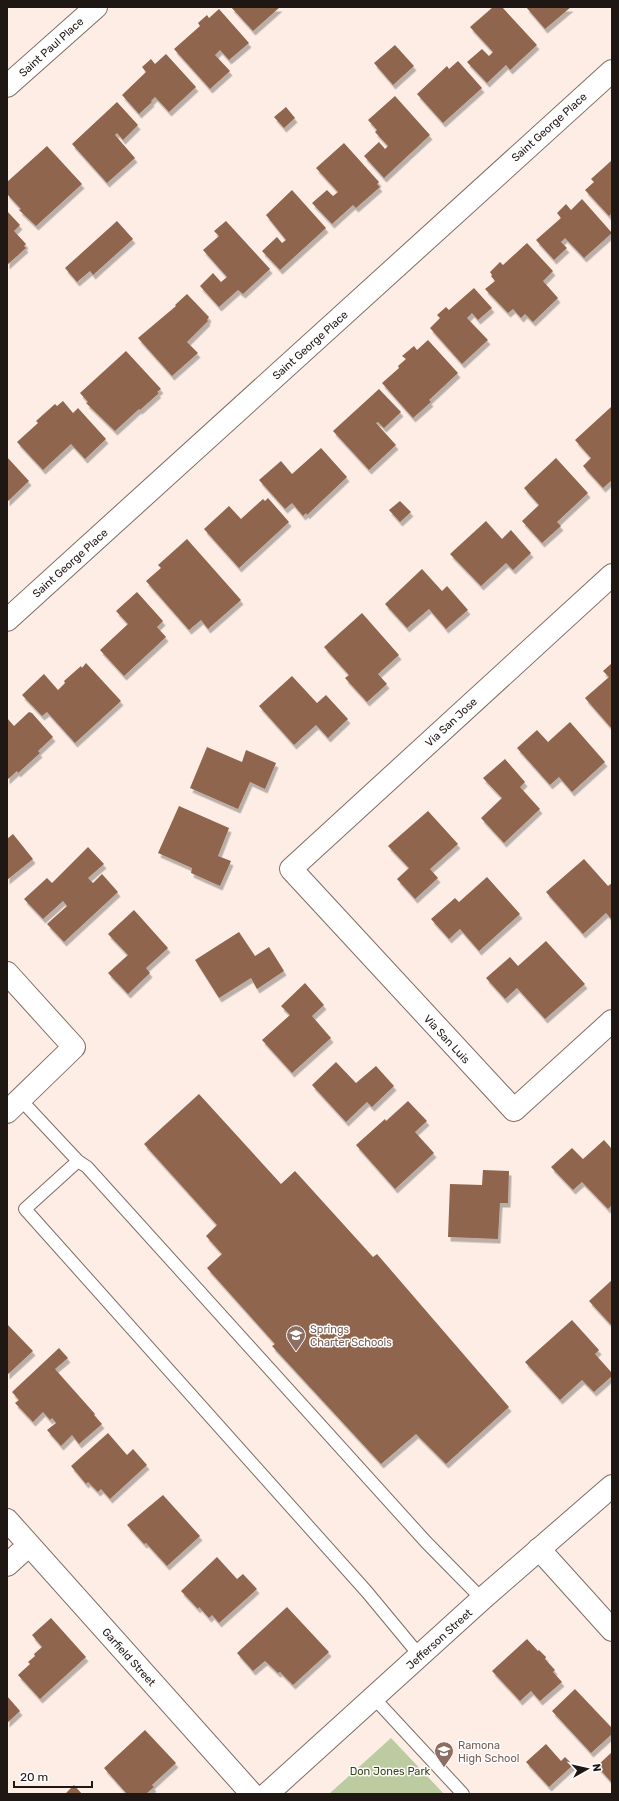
<svg xmlns="http://www.w3.org/2000/svg" width="619" height="1801" font-family="Rubik,sans-serif">
<style>
.green{fill:#bccca0}
.building{fill:#8f664e;filter:url(#shadow)}
.lines{fill:none;stroke-linecap:round;stroke-linejoin:round}
.service-casing{stroke:#7e6d64;stroke-width:14}
.minor-casing{stroke:#7e6d64;stroke-width:24}
.tertiary-casing{stroke:#7e6d64;stroke-width:24}
.service{stroke:#fff;stroke-width:12}
.minor{stroke:#fff;stroke-width:22}
.tertiary{stroke:#fff;stroke-width:22}
.labels{text-anchor:middle;stroke-width:3;stroke-linejoin:round;paint-order:stroke}
.street-label{font-size:11px;fill:#1e1714;stroke:#fefefe}
.education-label{font-size:11px;fill:#785e54;stroke:#fefefe;text-anchor:start}
.park-label{font-size:11px;fill:#374513;stroke:#fefefe}
</style>
<defs>
<filter id="shadow"><feDropShadow dx="2.5" dy="4.5" stdDeviation="0" flood-color="#0004"/></filter>
</defs>
<rect width="100%" height="100%" fill="#fdede5"/>
<path class="green" d="M391 1738 444 1794H329Z"/>
<path class="building" d="M231 7H280L253 31Z
M493 7H502L537 45 510 70 506 65 487 83 467 62 482 49 489 56 493 52 470 27Z
M526 7H571L545 29Z
M219 9 249 43 229 60 220 50 215 55 230 71 210 89 174 49 200 26 198 23 207 15 209 18Z
M395 45 414 66 393 85 374 63Z
M166 54 196 87 169 112 155 97 151 101 152 102 139 114 122 95 146 72 142 67 151 59 155 64Z
M458 61 482 88 443 123 417 94 447 66 449 69Z
M395 96 430 135 384 178 364 156 379 142 385 149 388 146 375 132 377 130 368 120Z
M117 102 138 125 123 140 117 133 115 135 135 158 107 183 72 144Z
M286 107 295 118 284 128 274 117Z
M344 143 379 182 377 184 380 187 356 208 353 205 332 224 312 203 327 190 333 196 338 192 316 168Z
M47 146 82 184 36 226 19 210 21 209 7 194V182Z
M611 161 612 162V213L609 216 585 190 594 182 591 179Z
M292 190 326 228 280 270 262 251 277 237 282 243 286 240 266 215Z
M582 199 612 233 584 258 565 238 561 242 567 248 554 260 536 240 561 218 557 213 566 204 571 210Z
M7 211 20 225 14 231 26 244 24 246 26 248 7 265Z
M117 221 133 239 93 275 90 271 77 282 65 268Z
M226 221 270 269 243 294 238 290 219 307 200 286 213 273 221 282 227 277 203 250 219 236 214 231Z
M527 243 553 271 543 281 558 298 533 322 525 314 521 318 513 309 508 313 485 289 495 281 491 276 492 275 490 272 500 262 503 265Z
M474 288 492 308 478 320 472 313 467 318 488 340 462 364 430 328 440 318 437 315 446 307 449 310Z
M187 294 209 317 207 320 208 321 187 342 198 353 172 376 138 338 176 306 175 305Z
M428 340 458 373 429 400 431 402 413 418 382 383 399 368 398 366 406 359 402 356 414 346 417 350Z
M126 351 161 389 157 392 159 393 140 410 139 409 115 431 86 403 88 402 80 393Z
M379 389 401 412 384 428 378 422 376 423 396 445 369 470 333 431Z
M63 401 73 413 78 408 106 439 85 459 71 444 43 470 17 442 38 423 36 421 55 404 57 406Z
M611 407 612 409V480L603 488 583 466 591 458 575 440Z
M321 448 347 477 307 515 306 513 303 516 292 503 285 509 259 480 281 461 292 474Z
M7 457 29 481 7 502Z
M556 458 588 493 557 522 561 526 542 543 522 521 539 505 524 488Z
M268 498 289 522 239 568 204 529 229 506 241 519 263 499 265 501Z
M400 501 411 512 400 522 389 510Z
M486 521 502 539 511 530 531 553 513 570 506 563 481 586 450 554Z
M187 539 241 600 208 629 201 620 189 630 146 581 161 568 158 565Z
M422 569 442 591 447 586 468 610 446 629 429 609 407 628 385 604Z
M137 592 163 621 157 627 166 637 124 676 100 650 128 624 116 611Z
M362 613 399 655 378 674 387 684 367 702 345 678 349 675 324 647Z
M86 663 121 701 75 743 47 712 42 716 22 695 44 674 58 690 65 683 64 681 81 666 82 668Z
M612 663V729L585 698 609 677 603 671Z
M292 676 317 703 326 695 348 719 328 738 316 725 294 745 259 706Z
M29 712 32 713 53 737 38 751 40 753 18 773 17 771 7 780V718L14 726Z
M570 722 605 762 572 792 559 777 550 785 517 748 537 730 548 742Z
M207 747 242 762 246 750 276 763 265 789 250 782 238 809 190 788Z
M505 759 525 782 520 787 540 809 504 843 481 818 502 798 483 778Z
M179 806 229 828 218 856 231 861 220 886 191 873 192 868 158 853Z
M428 811 458 844 430 869 438 878 415 899 397 879 409 868 388 846Z
M13 834 33 859 7 880V839Z
M88 847 104 864 88 878 93 883 102 874 118 892 64 942 47 924 67 906 63 901 43 919 24 899 47 878 52 883Z
M584 859 608 886 612 883V920L606 913 583 934 546 892Z
M487 877 520 914 479 951 460 929 449 939 431 919 455 898 459 902Z
M134 910 168 948 146 968 150 973 128 994 108 973 128 955 108 934Z
M239 932 255 956 269 947 284 971 257 989 251 978 219 998 195 960Z
M546 941 585 984 545 1019 517 988 505 999 486 978 510 957 518 966Z
M305 983 324 1005 312 1016 331 1038 292 1073 262 1040 290 1015 281 1006Z
M336 1062 356 1083 376 1066 394 1086 372 1107 367 1102 346 1122 312 1085Z
M199 1094 281 1184 295 1171 373 1257 377 1254 509 1407 446 1464 416 1434 381 1464 272 1346 275 1344 207 1268 222 1254 206 1236 217 1225 144 1144Z
M408 1101 427 1121 415 1132 434 1153 395 1189 356 1145 385 1119 386 1121Z
M604 1140 612 1149V1205L608 1209 582 1182 573 1190 551 1167 572 1148 583 1159Z
M483 1170 509 1171 508 1203H500L498 1239 448 1237 450 1184 482 1185Z
M612 1280V1326L589 1301Z
M572 1320 599 1350 595 1354 612 1373V1376L594 1392 582 1380 560 1400 525 1362Z
M7 1324 33 1351 7 1375Z
M59 1348 68 1358 55 1369 95 1414 94 1415 102 1424 79 1444 72 1435 61 1446 47 1430 56 1423 52 1418 50 1420 43 1412 33 1422 15 1403 19 1400 12 1392Z
M108 1433 127 1455 133 1449 147 1465 110 1499 101 1489 98 1492 88 1482 86 1484 71 1466Z
M163 1495 200 1536 167 1566 146 1543 144 1544 127 1525Z
M217 1557 237 1579 243 1574 257 1589 219 1623 212 1615 209 1618 199 1607 198 1609 181 1591Z
M287 1607 329 1652 293 1685 280 1672 278 1673 265 1661 253 1671 237 1653Z
M51 1618 86 1657 40 1699 18 1675 30 1664 28 1662 35 1656 34 1654 42 1647 32 1635Z
M527 1639 538 1651 539 1650 546 1657 545 1659 555 1670 553 1672 562 1682 540 1701 531 1691 520 1701 492 1671Z
M575 1689 612 1728V1734L591 1753 552 1711Z
M7 1696 20 1711 7 1723Z
M145 1730 176 1763 152 1785 154 1787 146 1794H127L104 1768Z
M546 1744 561 1761 565 1757 573 1765 549 1787 526 1762Z
M612 1752V1783L597 1766Z
M74 1785 82 1794H65Z"/>
<g class="lines">
<defs>
<path id="service" d="M20 1099 78 1161 87 1167 426 1542 482 1599
M78 1161 25 1209 367 1592 420 1656
M374 1698 463 1794"/>
<path id="minor" d="M7 86 96 7
M612 575 291 869 514 1110 612 1021
M7 620 612 71
M7 973 74 1047 7 1112
M7 1520 252 1794
M539 1549 612 1630
M7 1565 29 1545"/>
<path id="tertiary" d="M267 1794 482 1599 612 1486"/>
</defs>
<use href="#service" class="service-casing"/>
<use href="#minor" class="minor-casing"/>
<use href="#tertiary" class="tertiary-casing"/>
<use href="#service" class="service"/>
<use href="#minor" class="minor"/>
<use href="#tertiary" class="tertiary"/>
</g>
<defs>
<symbol id="school-pin" viewBox="-11 -11 22 30"><path d="M0 17L-7.5 6A9.5 9.5 0 1 1 7.5 6Z" fill="#8d6e63" stroke="#fefefe"/><path d="M0-5L7-2L0 1L-7-2ZM-4 1L0 2.5L4 1V4Q0 6-4 4Z" fill="#fff"/></symbol>
</defs>
<g fill-rule="evenodd">
<use href="#school-pin" x="285" y="1324" width="22" height="30"/>
<use href="#school-pin" x="433" y="1740" width="22" height="30"/>
</g>
<g class="labels">
<g class="street-label">
<text transform="translate(51 47) rotate(-42)" y="4">Saint Paul Place</text>
<text transform="translate(549 127) rotate(-42)" y="4">Saint George Place</text>
<text transform="translate(310 345) rotate(-42)" y="4">Saint George Place</text>
<text transform="translate(70 563) rotate(-42)" y="4">Saint George Place</text>
<text transform="translate(451 722) rotate(-43)" y="4">Via San Jose</text>
<text transform="translate(447 1039) rotate(47)" y="4">Via San Luis</text>
<text transform="translate(439 1639) rotate(-42)" y="4">Jefferson Street</text>
<text transform="translate(129 1657) rotate(48)" y="4">Garfield Street</text>
</g>
<g class="education-label">
<text x="310" y="1333">Springs<tspan x="310" dy="13">Charter Schools</tspan></text>
<text x="458" y="1749">Ramona<tspan x="458" dy="13">High School</tspan></text>
</g>
<g class="park-label">
<text x="390" y="1775">Don Jones Park</text>
</g>
</g>
<rect width="619" height="1801" fill="none" stroke="#1e1714" stroke-width="16"/>
<g transform="translate(587 1769) rotate(82)" stroke="#fefefe" stroke-width="3" paint-order="stroke">
<path d="M0-3L7 15L0 10L-7 15Z" fill="#1e1714"/>
<text y="-6" font-size="11" font-weight="bold" text-anchor="middle" fill="#1e1714">N</text>
</g>
<path d="M14 1781v6h78v-6" fill="none" stroke="#1e1714" stroke-width="2"/>
<text x="20" y="1781" font-size="12" fill="#1e1714" stroke="#fefefe" stroke-width="3" paint-order="stroke">20 m</text>
</svg>
